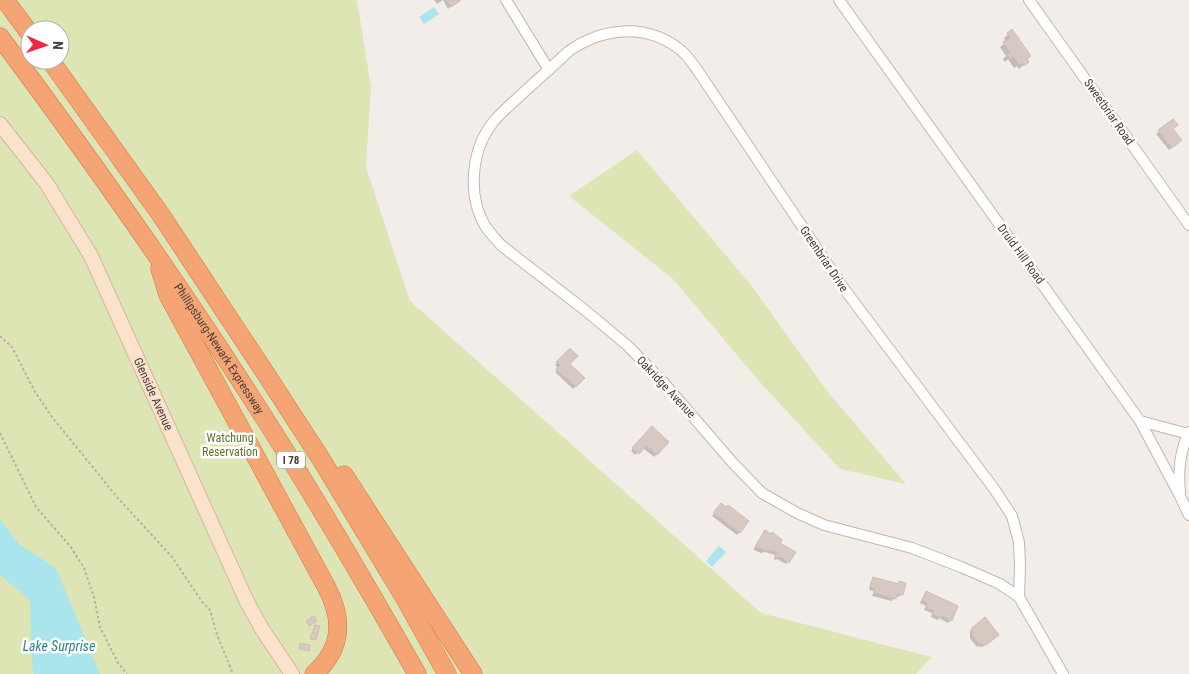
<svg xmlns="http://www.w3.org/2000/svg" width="1189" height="674" font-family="'Roboto Condensed',sans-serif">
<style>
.green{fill:#dde5b5;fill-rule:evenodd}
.water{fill:#aae4ec}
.shadow{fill:#0003}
.building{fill:#d7c9c2;stroke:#cfbcb3}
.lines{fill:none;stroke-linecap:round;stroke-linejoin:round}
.minor-casing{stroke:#c1b6af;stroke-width:12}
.secondary-casing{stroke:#d3b59e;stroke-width:16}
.motorway-casing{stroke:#d47443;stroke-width:19}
.path{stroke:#bfaa9e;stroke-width:2;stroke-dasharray:2.5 2.5;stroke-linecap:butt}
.minor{stroke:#fff;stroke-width:10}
.secondary{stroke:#fbe2cc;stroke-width:14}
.motorway{stroke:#f5a473;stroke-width:18}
.labels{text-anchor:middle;stroke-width:5;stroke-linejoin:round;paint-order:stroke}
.shield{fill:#fff;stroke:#7e7774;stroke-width:1}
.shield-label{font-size:11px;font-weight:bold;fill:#473d38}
.street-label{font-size:12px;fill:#473d38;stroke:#fff}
.park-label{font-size:12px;fill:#5e752e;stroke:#fff}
.water-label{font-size:14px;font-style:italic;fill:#2f818d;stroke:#fff}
</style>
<rect width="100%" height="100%" fill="#f3ede9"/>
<path class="green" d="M0 0H357L371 87 366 167 410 301 761 613 932 657 916 674H0ZM30 30H60V60H30Z
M637 150 750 284 828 392 906 484 840 469 758 380 673 279 569 196Z"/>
<path class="water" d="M434 7 439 14 424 24 419 17Z
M0 519 19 544 56 568 100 674H34L32 666 30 600 0 575Z
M719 546 726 552 712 567 706 561Z"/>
<path class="shadow" d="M434 0H458L459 1 448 9 443 0 437 4Z
M1012 31 1027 62 1019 69 1017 66 1014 68 1008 59 1005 62 1003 59 1006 56 1000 47 1006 42 1004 38Z
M1173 120 1172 129 1178 143 1169 150 1156 134Z
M570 349 568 364 583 378 573 389 555 372 558 368 555 365Z
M652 428 668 442 654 457 643 448 635 455 631 451Z
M719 507 739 532 737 535 712 516Z
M765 532 778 543 788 562 786 564 777 559 774 560 775 555 765 552 761 553 754 550V548Z
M873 579 897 585 900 582 904 584 901 595 899 597 895 596 892 601 872 596 874 591 869 590 871 581Z
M926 592 951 620 948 623 939 618 938 620 931 617 932 613 924 610 926 606 920 603 924 595Z
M972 628 995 637 982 647 976 646 970 638V631Z"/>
<path class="building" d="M446 0H460V1L451 7Z
M1012 29 1031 56 1027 59 1029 62 1024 66 1022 63 1019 65 1013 56 1010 59 1006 54 1010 52 1003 42 1010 38 1007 33Z
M1173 119 1178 125 1173 129 1182 140 1172 148 1158 130Z
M570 348 578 356 570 364 585 378 576 387 556 369 560 365 556 362Z
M652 426 669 442 657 455 650 448 649 449 646 446 639 454 632 448Z
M721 503 726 507 728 505 749 521 740 533 713 513Z
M765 530 771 534 772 532 782 540 780 543 796 552 789 563 780 557 777 558 775 557 777 552 775 551H772L769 550 765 551 757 547 756 545Z
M873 577 899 584V581L906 583 903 595 897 594 896 599 874 593 875 589 870 587Z
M926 591 958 606 952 621 942 616 941 618 932 614 934 611 926 607 927 603 922 601Z
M314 616 317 621 309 626 306 621Z
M985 617 999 635 986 645 979 644 972 635V628Z
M315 625 320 626 316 640 310 639Z
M300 643 310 645 309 651 299 649Z"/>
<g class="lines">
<defs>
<path id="minor" d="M506 0 549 70
M839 0 1140 421 1180 496 1189 515
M1029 0 1189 225
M1140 421 1188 434
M1180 492C1178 473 1180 451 1189 432
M1019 597 1020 566 1019 542 1012 516 995 490 842 286 698 71C692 63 686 53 678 48 644 23 602 28 569 51 553 66 537 80 521 95 512 103 502 112 494 121 471 149 467 195 485 226 490 233 496 240 502 246L586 311 628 346 664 383 732 462 762 493 797 513 824 525 912 548 961 567 1000 584 1019 597 1063 674"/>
<g id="secondary">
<path id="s1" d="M0 124 47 184 91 256 247 602 262 629 292 674"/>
</g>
<g id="motorway">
<path d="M5 0 30 34"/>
<path id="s2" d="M0 37C90 158 177 281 258 408 314 495 366 584 417 674"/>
<path d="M50 60 161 215 264 371 321 459 403 595 447 674"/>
<path d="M160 269 168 295 327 588C344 621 342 649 314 674"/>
<path d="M344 475 473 674"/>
</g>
</defs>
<use href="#minor" class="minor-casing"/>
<use href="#secondary" class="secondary-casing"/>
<use href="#motorway" class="motorway-casing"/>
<path class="path" d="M0 336 12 347 35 392 52 417 117 497 172 557 203 603 210 610 217 635 233 674
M0 433 36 507 70 546 84 568 94 597 100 627 118 663 127 674"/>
<use href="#minor" class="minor"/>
<use href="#secondary" class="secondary"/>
<use href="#motorway" class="motorway"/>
</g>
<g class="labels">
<rect class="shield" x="277" y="451.5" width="28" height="17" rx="4"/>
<g class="shield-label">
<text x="291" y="464">I 78</text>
</g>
<g class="street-label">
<text transform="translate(1109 112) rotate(55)" y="4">Sweetbriar Road</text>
<text transform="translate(1021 254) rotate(54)" y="4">Druid Hill Road</text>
<text transform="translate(824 259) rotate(56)" y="4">Greenbriar Drive</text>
<text dy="4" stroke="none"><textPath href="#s2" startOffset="381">Phillipsburg-Newark Expressway</textPath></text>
<text transform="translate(666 387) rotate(47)" y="4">Oakridge Avenue</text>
<text dy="4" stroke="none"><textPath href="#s1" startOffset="312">Glenside Avenue</textPath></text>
</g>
<g class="park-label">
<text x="230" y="442">Watchung<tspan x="230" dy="14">Reservation</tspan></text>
</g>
<g class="water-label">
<text x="59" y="651">Lake Surprise</text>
</g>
</g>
<g transform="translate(45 45) rotate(92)"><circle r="24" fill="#ffffff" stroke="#b5b1af"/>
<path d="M0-4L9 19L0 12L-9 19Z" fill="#ec2843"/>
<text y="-8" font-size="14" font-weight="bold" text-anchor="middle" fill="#473d38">N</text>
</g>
</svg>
